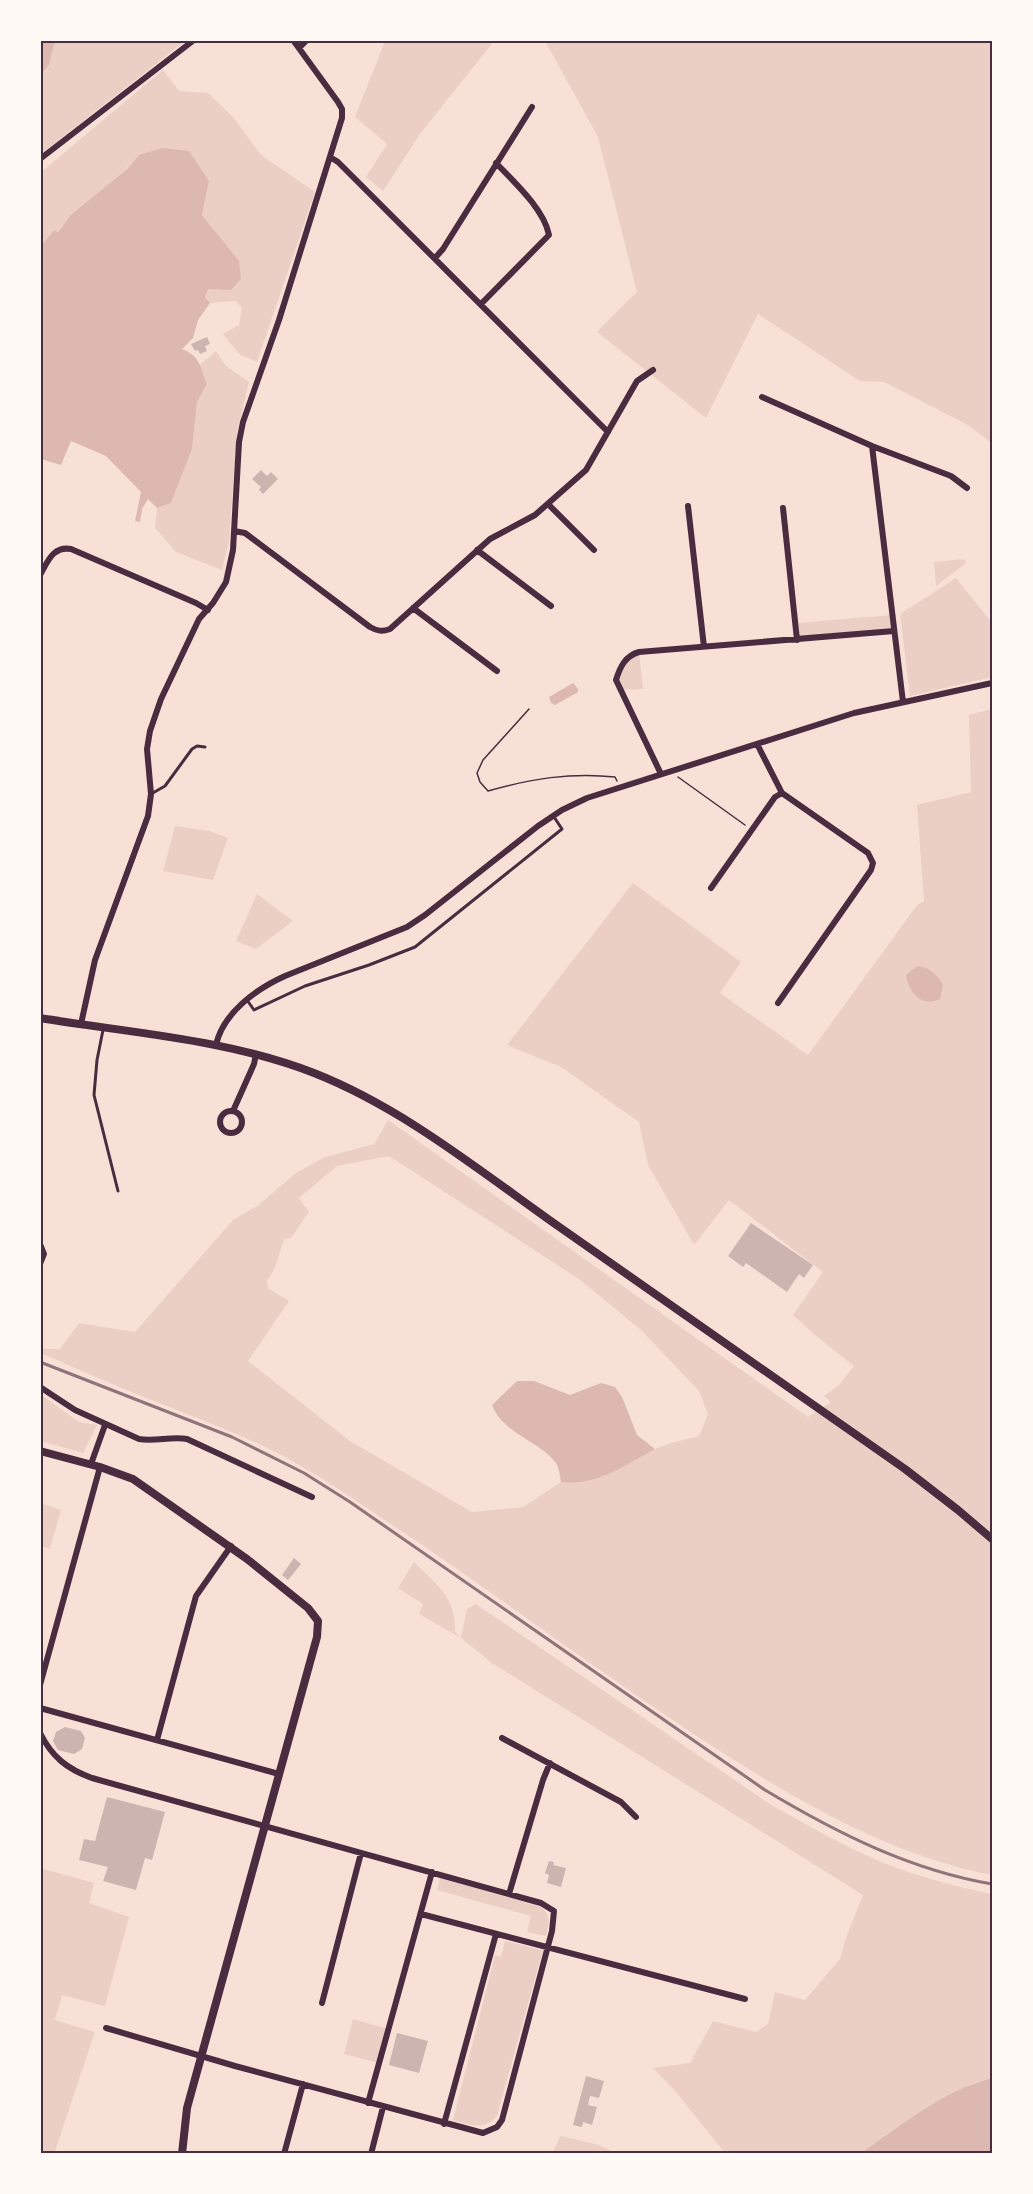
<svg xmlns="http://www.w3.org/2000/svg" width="1033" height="2194" font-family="Spectral,serif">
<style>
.green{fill:#ebcfc5;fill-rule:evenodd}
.water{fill:#dcb8b0}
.building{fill:#ccb4b1}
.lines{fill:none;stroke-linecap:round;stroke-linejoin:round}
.path{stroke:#4a2c40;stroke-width:1.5}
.service{stroke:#4a2c40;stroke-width:3}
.minor{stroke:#4a2c40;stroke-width:6}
.tertiary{stroke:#4a2c40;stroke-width:8}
.rail{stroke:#8f747c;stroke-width:3}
.neatline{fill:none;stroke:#4a2c40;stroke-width:2}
</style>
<rect width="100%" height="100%" fill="#f7e1d7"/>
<path class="green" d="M55 41H185L41 154V74L49 65Z
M385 41H494L420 134 383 191 366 177 387 144 355 117Z
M545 41H992V443L968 425 884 382 860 381 758 314 706 418 597 332 637 292 598 137Z
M163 70 179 91 208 93 233 117 261 155 315 192 257 362 239 354 223 334 239 325 242 307 235 301 210 303 205 297 215 231 202 215 209 181 139 155C114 184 81 203 57 232L54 230 41 246V172Z
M216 351 226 366 249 382 237 432 229 542 222 570 176 552 155 528 157 508 171 503 192 449 197 402 207 384 200 365Z
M965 559 966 563 936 586 934 562Z
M956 578 992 623V677L910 696 900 614Z
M892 615 894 631 797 640 796 623Z
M639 652 643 689 620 690 616 680 625 660Z
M992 709V1875C881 1853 786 1794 692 1733 588 1664 489 1589 385 1520 355 1500 324 1479 292 1461 253 1439 209 1423 167 1406 124 1390 82 1371 41 1353V1349H60L79 1323 135 1332 233 1220 257 1206 296 1173 325 1157 374 1144 388 1120 808 1417 831 1402 824 1396 838 1386 854 1366 815 1335 793 1315 823 1272 729 1200 695 1244 693 1243 648 1165 639 1122 561 1067 507 1045 633 883 741 962 720 993 808 1055 917 905 924 901 917 805 971 792 969 715ZM389 1156 579 1279 641 1330 699 1391 708 1414 699 1436C684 1440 667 1443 653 1450 621 1465 599 1487 561 1482L523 1507 472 1512 350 1441 248 1361 289 1301 268 1288 267 1280C277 1269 279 1254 284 1239L291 1238 309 1212 299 1198 337 1166Z
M175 826 210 831 228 838 213 880 163 871Z
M257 894 293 921 256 949 236 941Z
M40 1394 79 1422 97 1425 83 1453 41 1441Z
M41 1503 61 1510 50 1549 41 1546Z
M414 1562C437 1585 456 1597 455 1632L461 1638 467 1609 476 1604 773 1806C811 1827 849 1849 889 1865 923 1878 958 1887 992 1894V2078L976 2082 941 2100 908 2120 861 2153H725L675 2091 653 2068 690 2063 713 2021 756 2032 768 2024 775 1992 805 2000 840 1959 847 1935 863 1895 492 1663 461 1638 419 1614 423 1604 398 1588Z
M40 1868 94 1883 89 1903 129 1917 105 2006 62 1995 55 2020 95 2032 54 2154 40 2153Z
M440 1878 542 1907C551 1917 549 1924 546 1936L527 1932 531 1916 437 1890Z
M505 1941 543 1950 497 2116C485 2131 468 2125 453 2120L495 1955 501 1957Z
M353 2019 388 2029 379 2063 344 2054Z
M560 2136 596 2144 616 2153H553Z"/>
<path class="water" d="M41 40 55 41 49 65 41 74Z
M163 148 189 151 209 181 202 215 239 261 241 279 231 290 208 289 205 297 210 303 198 320 193 338 182 349C200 356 200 366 207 384L197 402 192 449 171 503 157 508 148 499 142 509 140 522 135 521 141 492 106 456 71 441 61 465 41 459V246L54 230 58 232 71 215 127 169 139 155Z
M573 683 578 689V692L555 705 551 703 549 697 551 696Z
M917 966C929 967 937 974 943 985L940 999C922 1008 909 993 906 975Z
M517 1381H534L570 1395 601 1383 615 1387 622 1397 637 1435 655 1449C625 1465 596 1487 561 1482 560 1476 559 1468 556 1463 540 1441 502 1433 492 1405Z
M992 2078V2153H861C902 2125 944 2090 992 2078Z"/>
<path class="building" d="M207 337 210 344 205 346 207 351 200 354 198 350 195 351 191 344Z
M261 470 267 476 271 472 278 479 263 494 259 490 261 487 252 479Z
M751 1223 813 1265 804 1278 799 1274 787 1292 746 1263 743 1267 728 1256Z
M294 1558 301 1564 288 1580 282 1575Z
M65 1727 81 1731 85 1738 82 1749 74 1754 58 1750 53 1741 56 1732Z
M107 1797 165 1812 152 1860 145 1858 136 1890 103 1881 108 1867 79 1860 84 1839 95 1841Z
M549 1861 554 1862 553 1865 566 1868 561 1887 547 1883 549 1875 545 1873Z
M397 2033 428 2041 419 2073 389 2065Z
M586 2076 604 2081 599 2098 590 2096 588 2105 597 2107 592 2125 583 2122 582 2127 573 2125Z"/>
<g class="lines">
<path class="path" d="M529 709 483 760 477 773 480 782 488 791C530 779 571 772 615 777L617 781
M678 777 745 825"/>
<path class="service" d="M151 794 165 786 192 749 197 746 205 747
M247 1000 254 1010 305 986 369 965 415 947 562 829 554 817
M103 1030 97 1060 94 1095 118 1191"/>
<path class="minor" d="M299 48 307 40
M330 157 338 162 608 432
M40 159 194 40
M435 258 443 249 532 107
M481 304 549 235C544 209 514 182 496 163
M762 397 872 446 951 476 967 488
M872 446 903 702
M548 504 594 550
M688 506 704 647
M783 508 797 640
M234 531 245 533 370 627C377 631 382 632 390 629L490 539 535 515 586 470 637 381 653 370
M477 550 551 606
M40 575C48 561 53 546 71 549L196 603 208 610
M413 608 497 671
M757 744 782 793 868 853 873 863 871 870 778 1003
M661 774 616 680C620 667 625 656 639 652L894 631
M711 888 775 797 782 793
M81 1024 95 960 148 816 151 794 147 749 150 731 161 699 199 619 213 603 226 582 233 550 239 442 243 422 279 320 342 118V109L338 102 293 40
M216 1045C223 1013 256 989 285 976L407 927 425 915 538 826 562 810 587 798 854 713 992 683
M233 1111 254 1064 256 1054
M220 1122a11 11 0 1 1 22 0a11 11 0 1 1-22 0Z
M40 1244 44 1254 40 1264
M40 1387 75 1410 139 1439C155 1442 171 1436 187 1439L312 1497
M91 1464 105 1425
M40 1685 100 1467
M40 1708 279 1774
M40 1733C52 1757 67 1769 92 1778L541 1903 554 1911 552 1931 502 2120 497 2127 483 2133 235 2066 106 2028
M502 1738 621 1802 636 1817
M157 1740 196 1596 231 1546
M509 1894 543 1780 550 1763
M421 1914 745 1999
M322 2003 361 1853
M368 2103 432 1872
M444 2124 496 1934
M284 2154 303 2084
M371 2154 383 2107"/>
<path class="tertiary" d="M40 1018C131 1033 227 1039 314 1073 403 1108 480 1171 558 1226 673 1307 789 1388 905 1469L958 1510 992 1539
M40 1451 100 1467 133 1479 247 1559 308 1608 318 1621 317 1637 187 2108 182 2154"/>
<path class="rail" d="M40 1362 232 1437 304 1473 350 1502 765 1790C837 1833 910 1870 992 1884"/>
</g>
<rect width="1033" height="2194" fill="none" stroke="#fffaf5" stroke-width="84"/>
<rect x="42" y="42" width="949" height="2110" class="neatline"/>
</svg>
